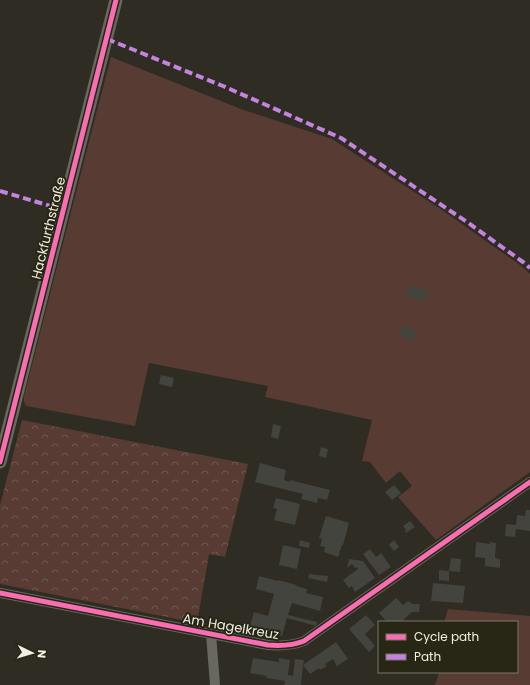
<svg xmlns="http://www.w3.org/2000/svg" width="530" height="685" font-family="Poppins,sans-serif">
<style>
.green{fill:#583b32}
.forest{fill:url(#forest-crowns)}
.building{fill:#43443d}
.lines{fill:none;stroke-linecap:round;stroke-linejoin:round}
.minor{stroke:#686860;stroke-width:10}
.tertiary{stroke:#686860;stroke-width:13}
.quiet{stroke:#c483df;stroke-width:4;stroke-dasharray:8 4;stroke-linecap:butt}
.cycleway-casing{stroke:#282615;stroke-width:8}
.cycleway{stroke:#f96db3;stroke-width:5}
.labels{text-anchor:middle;stroke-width:4;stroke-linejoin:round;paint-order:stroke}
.street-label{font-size:13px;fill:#f0efe4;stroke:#282615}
</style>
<defs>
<pattern id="forest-crowns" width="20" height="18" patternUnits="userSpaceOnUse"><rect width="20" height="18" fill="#583b32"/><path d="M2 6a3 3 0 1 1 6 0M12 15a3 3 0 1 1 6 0" fill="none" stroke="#705850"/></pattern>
</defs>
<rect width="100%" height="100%" fill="#2e2c23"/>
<path class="green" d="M111 57 241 109 332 139 442 210 520 265 530 274V472L436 540 398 497 412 486 400 471 386 483 370 462 362 461 372 420 265 397 268 386 149 363 135 426 26 406 24 402V396L95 118Z
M448 609 530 616V685H435L439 672H517V622H444Z"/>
<path class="forest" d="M22 420 248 464 225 557 209 554 197 623 0 584V505Z"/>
<path class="building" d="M409 285 428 291 424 301 406 296Z
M403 325 417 333 412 341 398 334Z
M161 375 174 378 172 387 159 384Z
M273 424 281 426 278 439 271 437Z
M321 447 328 449 326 458 319 456Z
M260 463 286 470 284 480 290 482V480L330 490 327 500 318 498 317 503 301 499 303 494 255 482Z
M394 485 401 493 392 500 385 492Z
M276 498 300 504 295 525 274 520 277 509 273 508Z
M526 510H530V531L516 529 515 537 505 536 506 524 516 525 517 515 525 516Z
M326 516 349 523 343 545H342L338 557 324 552 325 547 320 546 322 539 319 538Z
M410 521 415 527 406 533 405 531 406 530 403 526Z
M300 540 310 543 309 548 299 546Z
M394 540 399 547 394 551 389 545Z
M476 542 490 544V542L496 543 495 558 500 559V568L485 566V558L475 557Z
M283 545 301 549 297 569 279 565Z
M370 549 376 557 381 553 391 567 379 575 363 554Z
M451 558 461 559 460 572 449 571Z
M349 559 363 561 375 578 355 592 352 586 349 588 343 580 358 569 357 567 355 568 352 564 347 568Z
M439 570 449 571V581L439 580Z
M309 574 328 576 327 582 308 578Z
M259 576 278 581V580L297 585 296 586 307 589 306 593 323 597 320 611 292 603 288 615 317 622 316 626 287 618 282 636 264 631V630L250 626 254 612 268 616 274 594 256 589Z
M433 583 465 586 463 603 431 601Z
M396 598 403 605 408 601 413 604H420L419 612H412L401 622H387L379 613Z
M366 615 375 625 365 634 375 646 369 652 349 629Z
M336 642 348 659 337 666 333 659 325 664 327 666 320 670 319 668 310 674 303 665 301 685H284L285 681 266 678 267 676 250 673 253 658 279 662V658L290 660 288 675 293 676 295 659 304 660 303 665Z"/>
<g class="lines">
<path class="minor" d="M0 593 268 645C281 646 292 646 304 641L530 482
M211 634 215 685"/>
<path class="tertiary" d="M0 462 116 0"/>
<path class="quiet" d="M107 39 223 86 341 138 467 222 523 262 530 268
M0 191 64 210"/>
<defs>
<path id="cycleway" d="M0 462 116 0
M0 593 268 645C281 646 292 646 304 641L530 482"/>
</defs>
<use href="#cycleway" class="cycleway-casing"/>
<use href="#cycleway" class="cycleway"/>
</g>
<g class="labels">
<g class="street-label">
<text transform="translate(48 228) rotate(-76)" y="5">Hackfurthstraße</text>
<text transform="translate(231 626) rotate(10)" y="5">Am Hagelkreuz</text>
</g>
</g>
<rect x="378" y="621" width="140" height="52" fill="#282615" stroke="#787668"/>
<rect x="386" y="634" width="20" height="6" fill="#f96db3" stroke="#787668"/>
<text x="414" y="641" font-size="12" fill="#f0efe4">Cycle path</text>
<rect x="386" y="654" width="20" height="6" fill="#c483df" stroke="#787668"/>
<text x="414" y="661" font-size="12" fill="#f0efe4">Path</text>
<g transform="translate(32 653) rotate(95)" stroke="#282615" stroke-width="3" paint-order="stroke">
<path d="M0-3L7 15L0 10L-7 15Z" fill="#f0efe4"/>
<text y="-6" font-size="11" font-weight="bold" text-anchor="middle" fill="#f0efe4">N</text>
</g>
</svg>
